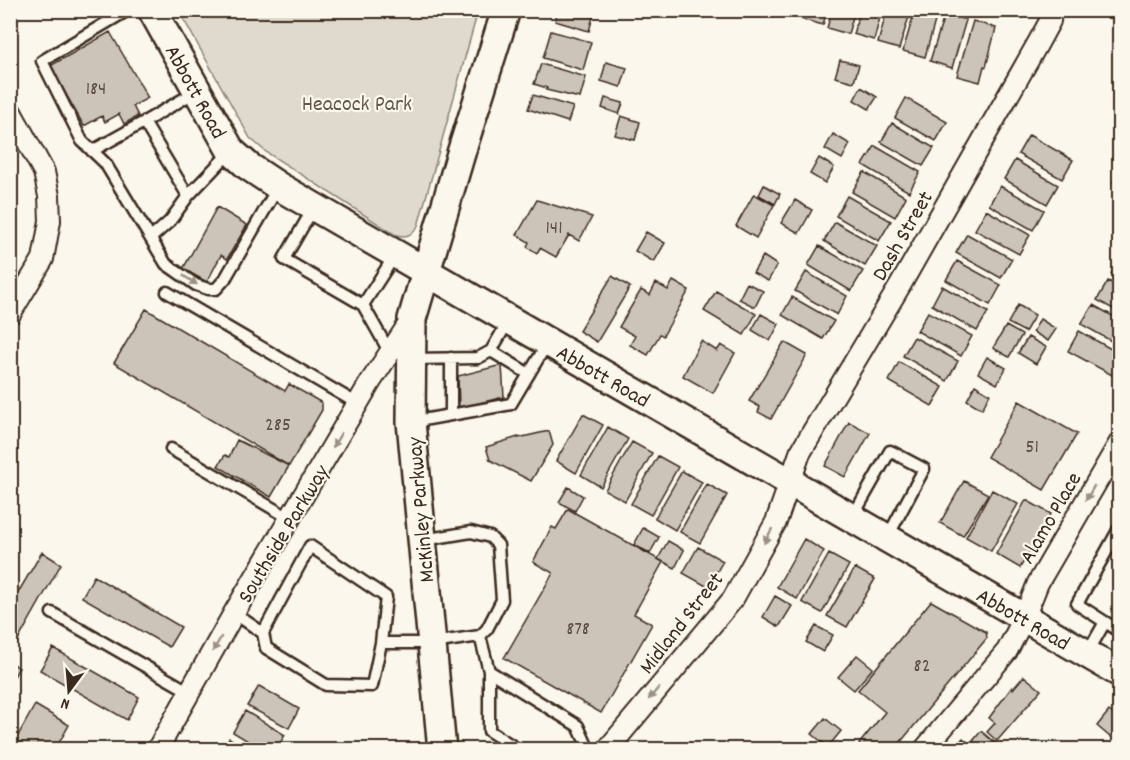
<svg xmlns="http://www.w3.org/2000/svg" width="1130" height="760" font-family="Dekko,sans-serif">
<style>
.green{fill:#dfd9ce;stroke:#8d8276;stroke-width:1.5}
.building{fill:#ccc4b9;stroke:#3b2a1e;stroke-width:1.5}
.lines{fill:none;stroke-linecap:round;stroke-linejoin:round}
.lane-casing{stroke:#3b2a1e;stroke-width:15}
.street-casing{stroke:#3b2a1e;stroke-width:24}
.secondary-casing{stroke:#3b2a1e;stroke-width:32}
.lane{stroke:#fbf7ec;stroke-width:10}
.street{stroke:#fbf7ec;stroke-width:20}
.secondary{stroke:#fbf7ec;stroke-width:27}
.oneway{fill:#9b9085}
.labels{text-anchor:middle;stroke-width:4.5;stroke-linejoin:round;paint-order:stroke}
.number-label{font-size:20px;fill:#5f5045}
.street-label{font-size:22px;fill:#3b2a1e;stroke:#fbf7ec}
.park-label{font-size:22px;fill:#64564a;stroke:#fbf7ec}
</style>
<rect width="100%" height="100%" fill="#fbf7ec"/>
<filter id="ink" filterUnits="userSpaceOnUse"><feTurbulence type="fractalNoise" baseFrequency=".0167" numOctaves="2"/><feDisplacementMap in="SourceGraphic" scale="12" xChannelSelector="R" yChannelSelector="G"/><feConvolveMatrix kernelMatrix="1 2 1 2 8 2 1 2 1" color-interpolation-filters="sRGB"/></filter>
<g filter="url(#ink)">
<path class="green" d="M179 11H478L418 226C412 236 405 238 394 234L266 152 250 138Z"/>
<path class="building" d="M558 10H595L589 31 555 21Z
M776 10H799L797 17Z
M804 10H827L823 25 801 19Z
M832 10H855L848 34 827 28Z
M860 10H882L874 40 853 34Z
M887 10H911L899 49 878 43Z
M915 10H938L925 57 903 51Z
M945 13 966 20 952 68 930 61Z
M973 21 996 28 986 67 984 66 980 82 957 76Z
M551 31 591 42 583 70 543 58Z
M110 32 148 98 133 106 138 116 124 124 119 114 105 122 102 116 84 126 50 66Z
M840 60 859 65 854 82 835 77Z
M606 62 627 68 621 87 601 81Z
M541 64 586 77 580 98 546 90 547 88 534 84Z
M861 87 877 97 869 109 854 100Z
M533 95 573 107 568 122 528 109Z
M605 98 623 103 619 114 602 108Z
M906 98 947 122 936 141 895 118Z
M621 116 640 122 635 140 615 135Z
M892 123 934 148 923 166 881 142Z
M833 134 850 144 842 159 825 149Z
M1029 135 1073 160 1062 179 1018 154Z
M875 146 920 172 909 192 863 165Z
M819 158 834 167 825 183 810 174Z
M1015 160 1058 185 1047 204 1004 179Z
M1120 170V186L1113 182Z
M864 172 906 197 895 217 852 192Z
M764 185 780 194 775 204 759 195Z
M1000 186 1044 210 1033 230 989 205Z
M754 194 774 205 756 238 736 226Z
M847 196 891 221 879 241 836 216Z
M537 200 592 217 579 241 569 235 556 257 540 248 537 253 527 247 529 242 517 235Z
M795 200 812 210 799 233 781 223Z
M217 207 247 225 227 259 221 255 207 282 183 269Z
M986 210 1030 235 1019 254 975 230Z
M835 222 877 246 865 266 824 241Z
M646 232 665 243 654 262 635 251Z
M967 234 1012 259 1001 278 956 253Z
M819 246 863 271 851 291 808 265Z
M763 256 777 265 768 281 753 273Z
M1120 258V278L1111 274Z
M957 261 1001 285 990 305 946 280Z
M806 272 847 296 837 315 795 291Z
M612 276 630 287 597 342 579 331Z
M673 281 689 290 663 336 660 334 648 355 630 345 635 336 619 327 641 290 650 295 656 283 668 290Z
M1108 281 1120 287V313L1097 300Z
M747 283 763 291 755 307 739 299Z
M942 286 988 312 977 331 932 305Z
M716 291 756 314 744 335 704 311Z
M792 297 834 321 823 339 782 315Z
M1018 305 1035 315 1025 332 1008 323Z
M1093 305 1120 320V346L1081 324Z
M146 309 285 391 289 384 322 403V410L289 466 114 363Z
M928 312 972 336 961 356 917 331Z
M761 314 779 324 770 341 752 330Z
M1040 319 1056 329 1048 341 1033 332Z
M1006 326 1022 335 1009 357 993 348Z
M1079 331 1120 354V362L1112 375 1068 351Z
M914 337 958 361 947 381 903 356Z
M1028 337 1046 347 1036 364 1018 353Z
M701 341 717 351 721 345 735 353 713 393 683 376Z
M784 342 807 355 771 419 758 412 760 407 749 401Z
M987 357 1006 368 997 384 978 373Z
M899 362 943 387 932 406 889 381Z
M502 365 504 397 459 408 458 376Z
M975 385 990 394 982 409 967 400Z
M1019 401 1077 434 1044 490 987 457Z
M583 414 603 425 576 473 556 461Z
M849 422 870 433 845 477 825 466Z
M608 427 628 439 601 487 581 475Z
M549 431 553 445 531 481 490 460 486 447 518 437V438Z
M237 440 289 466 271 497 218 466 225 455 229 457Z
M632 442 652 453 625 501 605 490Z
M658 456 678 467 651 515 631 504Z
M682 471 702 482 675 530 655 518Z
M964 481 988 494 963 536 940 523Z
M707 484 727 495 700 543 680 532Z
M568 487 583 496 575 511 559 502Z
M992 490 1018 504 991 551 966 537Z
M1026 500 1051 514 1020 568 996 554Z
M568 509 663 562 634 614 652 624 601 713 504 658 553 573 533 562 552 527 556 529Z
M643 528 659 537 650 553 634 545Z
M804 539 824 551 797 599 777 587Z
M668 541 684 550 675 568 658 559Z
M698 547 723 561 708 587 683 573Z
M42 552 61 564 13 649 10 648V606Z
M829 554 849 565 822 613 802 602Z
M855 568 875 579 847 627 827 616Z
M94 576 181 627 169 647 82 597Z
M775 596 792 606 779 627 763 617Z
M931 601 986 632 987 638 894 750H865L859 744 885 712 858 690Z
M816 626 833 635 823 652 806 642Z
M53 648 139 697 127 720 40 670Z
M857 655 873 668 854 690 838 677Z
M10 662 19 668 10 683Z
M1024 676 1041 690 997 741 987 732 995 723 989 718 1012 687 1013 689Z
M259 686 299 709 289 728 247 706Z
M35 705 69 725 55 750H10Z
M245 711 285 735 276 750H263L233 732Z
M1109 711 1120 719V727L1110 737 1097 726Z
M825 718 841 731 828 747 812 734Z
M981 731 995 743 990 750H983L973 741Z
M229 738 250 750H222Z
M963 738 977 750H953Z"/>
<g class="lines">
<defs>
<path id="lane" d="M128 10 42 61 82 141 105 163 166 264 196 285 208 289H216L225 279 278 187
M92 151 144 122
M188 196 144 122 197 91
M314 207 284 259 363 305 395 255
M151 238 170 221 188 196 231 151
M167 292 358 404
M363 305 390 353
M509 320 491 351 529 374
M412 359 478 358 491 351
M451 415V358
M412 422 511 404 548 342
M171 449 291 519
M852 518 890 451 924 469 887 538
M52 613 190 692
M234 613 263 633 266 648 326 685 372 686 381 643H432L480 636 487 629 502 600 498 545 490 537 471 532 423 540
M1105 622 1118 630 1120 627
M263 633 310 546 386 597 381 643
M480 636 489 671 578 726 589 750
M1088 652 1105 622 1077 604 1120 527
M489 671V731L519 750"/>
<path id="street" d="M10 110 44 172 49 196 50 221 43 259 10 314
M157 750 234 613 371 381 412 319
M607 750 733 599 776 522 800 453 901 284 1038 43 1050 21 1051 10
M924 750 1007 651 1024 618 1038 583 1120 442"/>
<path id="secondary" d="M152 10 231 151 248 166 278 186 1120 673
M442 750 411 422 412 319 462 150 506 10"/>
</defs>
<use href="#lane" class="lane-casing"/>
<use href="#street" class="street-casing"/>
<use href="#secondary" class="secondary-casing"/>
<use href="#lane" class="lane"/>
<use href="#street" class="street"/>
<use href="#secondary" class="secondary"/>
</g>
<defs><path id="oneway-solid" d="M-6-.8H1V-3.2L6.5 0L1 3.2V.8H-6Z" transform="scale(1.5)"/></defs>
<g class="oneway">
<use href="#oneway-solid" transform="translate(190 280) rotate(33)"/>
<use href="#oneway-solid" transform="translate(337 440) rotate(120)"/>
<use href="#oneway-solid" transform="translate(1090 493) rotate(120)"/>
<use href="#oneway-solid" transform="translate(768 536) rotate(119)"/>
<use href="#oneway-solid" transform="translate(217 644) rotate(120)"/>
<use href="#oneway-solid" transform="translate(654 693) rotate(130)"/>
</g>
</g>
<g class="labels">
<g class="number-label">
<text x="96" y="94">184</text>
<text x="554" y="233">141</text>
<text x="278" y="430">285</text>
<text x="1032" y="452">51</text>
<text x="578" y="634">878</text>
<text x="922" y="671">82</text>
</g>
<g class="street-label">
<text transform="translate(197 91) rotate(61)" y="8">Abbott Road</text>
<text transform="translate(901 235) rotate(-60)" y="8">Dash Street</text>
<text transform="translate(604 375) rotate(30)" y="8">Abbott Road</text>
<text transform="translate(419 510) rotate(-95)" y="8">McKinley Parkway</text>
<text transform="translate(1049 517) rotate(-60)" y="8">Alamo Place</text>
<text transform="translate(282 533) rotate(-59)" y="8">Southside Parkway</text>
<text transform="translate(1024 618) rotate(30)" y="8">Abbott Road</text>
<text transform="translate(680 622) rotate(-52)" y="8">Midland Street</text>
</g>
<g class="park-label">
<text x="357" y="110">Heacock Park</text>
</g>
</g>
<rect width="1130" height="760" fill="none" stroke="#fbf7ec" stroke-width="36"/>
<rect x="18" y="18" width="1094" height="724" fill="none" stroke="#3b2a1e" stroke-width="2" filter="url(#ink)"/>
<g transform="translate(69 691) rotate(196)" stroke="#fbf7ec" stroke-width="4.5" paint-order="stroke">
<path d="M0-4.5L10 22L0 15L-10 22Z" fill="#3b2a1e"/>
<text y="-9" font-size="16" font-weight="bold" text-anchor="middle" fill="#3b2a1e">N</text>
</g>
</svg>
